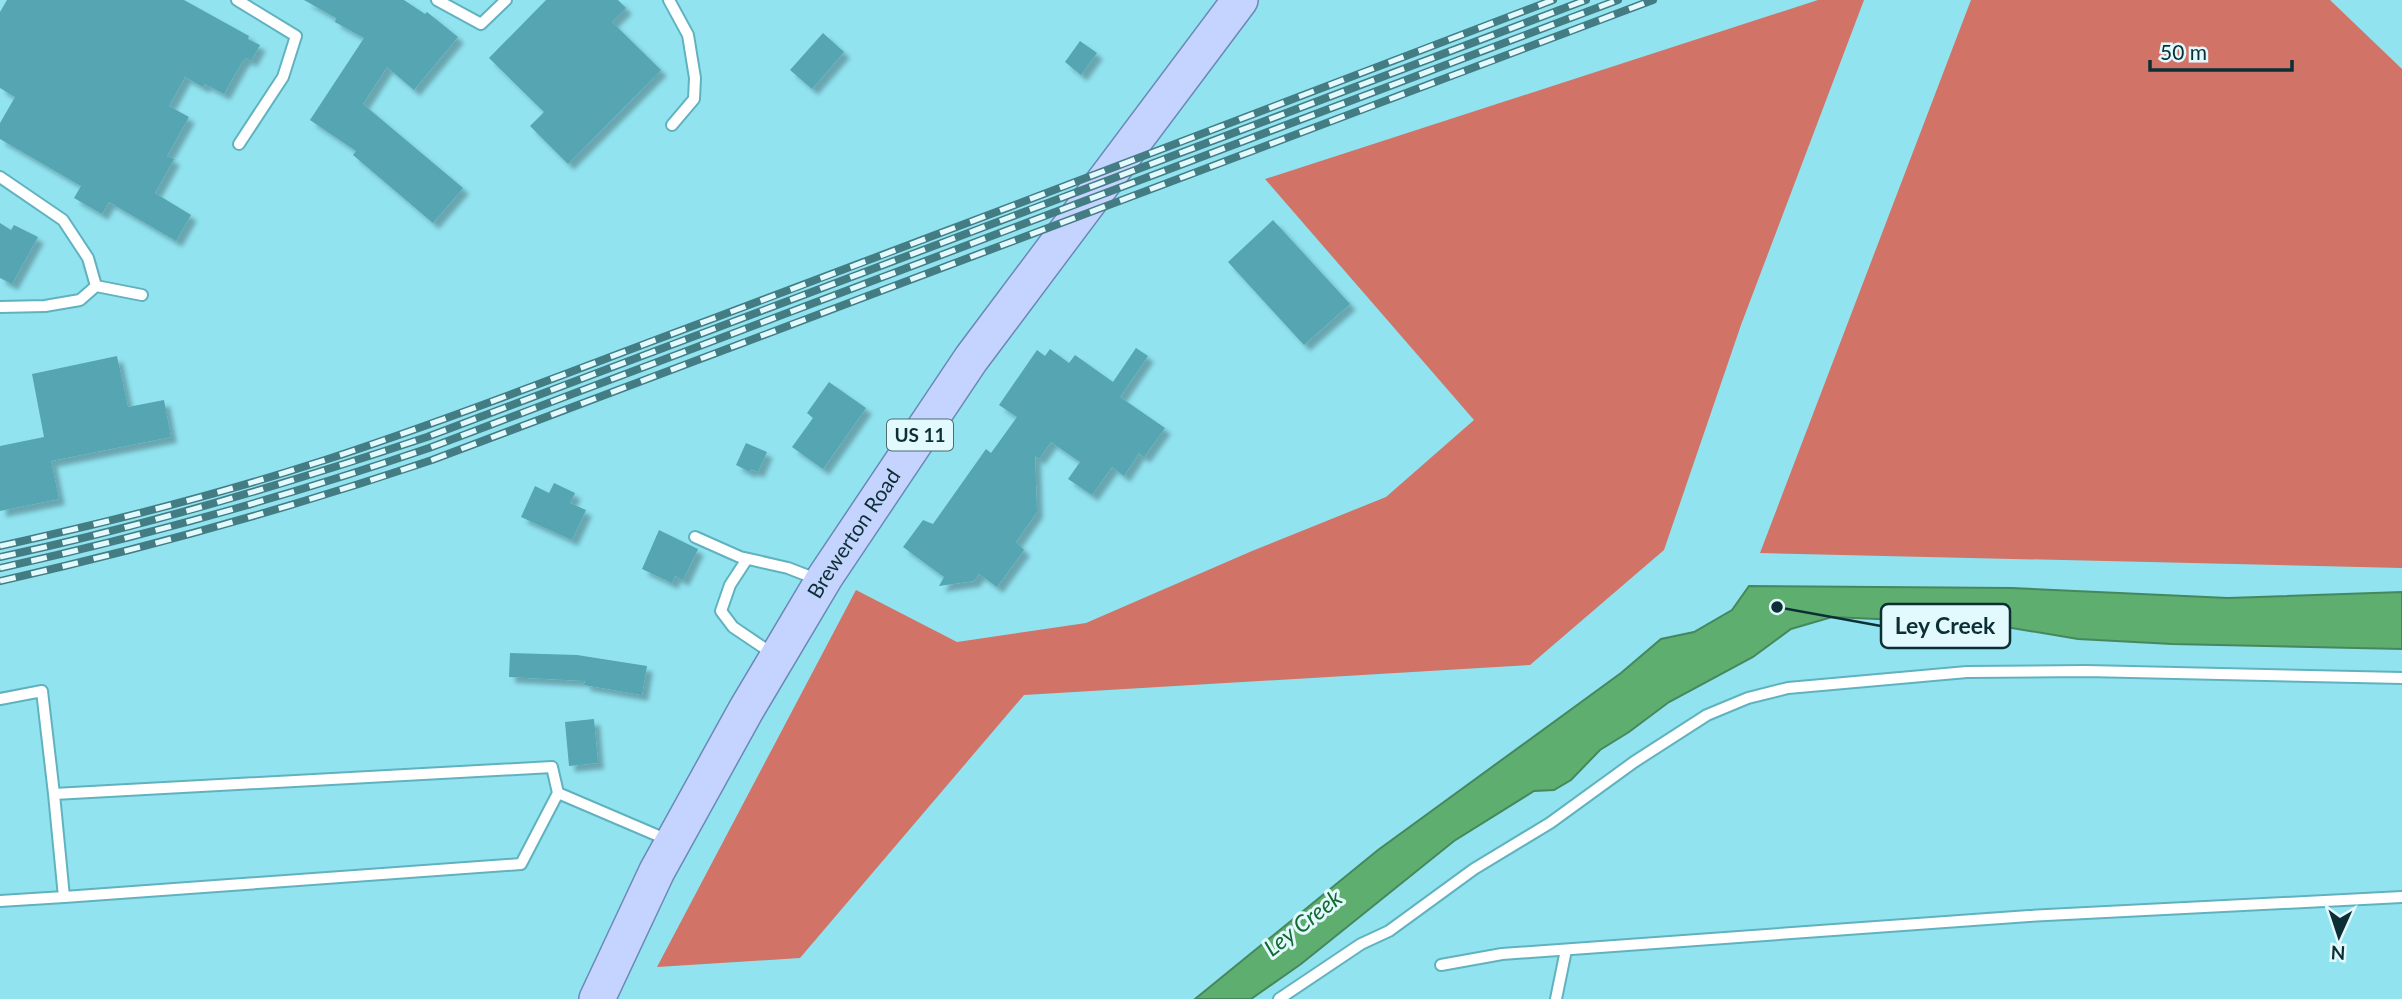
<svg xmlns="http://www.w3.org/2000/svg" width="2402" height="999" font-family="Lato,sans-serif">
<style>
.forest{fill:#d17366}
.water{fill:#5eae6f;stroke:#45885d;stroke-width:2}
.building{fill:#54a5b2;filter:url(#shadow)}
.lines{fill:none;stroke-linecap:round;stroke-linejoin:round}
.service-casing{stroke:#61b2bf;stroke-width:14}
.primary-casing{stroke:#6b88b7;stroke-width:38}
.service{stroke:#fff;stroke-width:10}
.primary{stroke:#c5d4fe;stroke-width:35}
.rail-casing{stroke:#447c84;stroke-width:8}
.rail{stroke:#e2f9fd;stroke-width:5;stroke-dasharray:16;stroke-linecap:butt}
.labels{text-anchor:middle;stroke-width:6;stroke-linejoin:round;paint-order:stroke}
.shield{fill:#e2f9fd;stroke:#4c6c70;stroke-width:2}
.shield-label{font-size:19px;font-weight:bold;fill:#0b2f34}
.street-label{font-size:21px;fill:#0b2f34;stroke:#e2f9fd}
.water-label{font-size:23px;font-style:italic;fill:#11692f;stroke:#e2f9fd}
.leader{fill:none;stroke:#0b2f34;stroke-width:2.5}
.callout-dot{fill:#0b2f34;stroke:#e2f9fd;stroke-width:2.5}
.callout{fill:#e2f9fd;stroke:#0b2f34;stroke-width:2.5}
.callout-label{font-size:23px;text-anchor:middle;font-weight:bold;fill:#0b2f34}
</style>
<defs>
<filter id="shadow"><feDropShadow dx="6" dy="6" stdDeviation="2" flood-color="#0004"/></filter>
</defs>
<rect width="100%" height="100%" fill="#91e3f0"/>
<path class="forest" d="M1818 0H1864L1741 325 1664 550 1530 665 1024 695 800 958 657 967 856 590 957 642 1086 623 1252 551 1386 497 1474 420 1265 179Z
M1971 0H2330L2402 69V568L1760 553Z"/>
<path class="water" d="M1749 586 2012 588 2228 598 2402 592V649L2172 644 2078 639 1988 624 1832 617 1791 629 1753 657 1669 702 1629 732 1600 750 1571 780 1554 790 1534 791 1454 841 1301 964 1251 999H1195L1378 850 1621 673 1661 639 1694 632 1732 610Z"/>
<path class="building" d="M7 0H184L249 36 248 39 260 45 251 61 246 58 242 62 224 94 205 84 203 87 185 77 169 106 189 117 167 156 174 159 155 193 191 215 176 241 109 202 102 214 74 198 81 186 0 139V123L15 97 0 88V12Z
M304 0H404L425 14 427 12 458 37 414 90 387 67 363 104 463 188 433 223 353 155 356 151 310 120 364 38 335 22 336 18Z
M546 0H618L626 8 612 22 661 70 568 164 530 126 544 112 489 58Z
M823 33 844 52 812 89 790 70Z
M1080 41 1097 53 1081 75 1065 62Z
M1273 220 1350 304 1304 345 1228 262Z
M0 223 11 230 14 225 38 237 12 284 0 278Z
M1136 348 1148 356 1120 397 1165 428 1144 457 1139 453 1124 476 1112 467 1092 495 1068 479 1080 462 1051 442 1039 459 1035 456 1037 512 1016 542 1024 550 997 587 979 574 974 581 939 586 944 577 903 547 923 520 933 524 986 449 991 453 1017 417 999 405 1037 350 1045 356 1050 349 1069 363 1075 355 1113 382Z
M117 356 128 407 164 400 171 437 51 461 59 499 0 511V446L44 437 32 374Z
M829 382 866 408 823 469 792 447 813 418 807 413Z
M746 443 767 452 758 472 751 469 750 472 736 465Z
M554 483 575 493 570 503 586 510 572 540 521 517 535 486 549 493Z
M659 530 698 549 683 580 675 576 672 583 642 569Z
M510 653 577 655 647 666 642 695 584 685 585 681 509 677Z
M594 719 598 763 569 766 565 722Z"/>
<g class="lines">
<defs>
<path id="service" d="M237 0 296 36 283 77 239 144
M437 0 481 24 506 0
M669 0 688 35 695 78 694 99 672 125
M0 177 63 220 88 258 96 286 142 295
M0 307 45 306 80 300 96 286
M695 537 740 557 788 568 819 580
M747 559 730 585 721 611 733 627 773 654
M0 699 42 691 54 794
M552 767 558 793 521 864 64 897 54 794Z
M558 793 668 840
M0 901 64 897
M1441 965 1502 954 2029 916 2402 897
M1279 999 1361 944 1389 931 1474 869 1550 823 1634 762 1707 715 1748 698 1788 688 1967 672 2086 671 2402 678
M1556 999 1566 950"/>
<g id="primary">
<path id="s1" d="M597 999 657 871 746 710 825 577 971 359 1240 0"/>
</g>
</defs>
<use href="#service" class="service-casing"/>
<use href="#primary" class="primary-casing"/>
<use href="#service" class="service"/>
<use href="#primary" class="primary"/>
<defs>
<path id="rail" d="M0 546C110 522 220 494 328 459 456 417 582 367 709 320 991 215 1271 107 1553 0
M0 557C145 526 286 484 427 437L1586 0
M0 568C145 536 288 496 429 448L1618 0
M0 581C147 548 290 508 432 460L1653 0"/>
</defs>
<use href="#rail" class="rail-casing"/>
<use href="#rail" class="rail"/>
</g>
<g class="labels">
<rect class="shield" x="887" y="419.5" width="66" height="31" rx="5"/>
<g class="shield-label">
<text x="920" y="442">US 11</text>
</g>
<g class="street-label">
<text dy="7" stroke="none"><textPath href="#s1" startOffset="532">Brewerton Road</textPath></text>
</g>
<g class="water-label">
<text transform="translate(1303 923) rotate(-38)" y="8">Ley Creek</text>
</g>
</g>
<path class="leader" d="M1777 607L1881 626"/>
<circle class="callout-dot" cx="1777" cy="607" r="7"/>
<rect class="callout" x="1881" y="604" width="129" height="44" rx="7"/>
<g class="callout-label">
<text x="1945" y="634">Ley Creek</text>
</g>
<g transform="translate(2339 936) rotate(183)" stroke="#e2f9fd" stroke-width="5" paint-order="stroke">
<path d="M0-5L12 26L0 18L-12 26Z" fill="#0b2f34"/>
<text y="-10" font-size="19" font-weight="bold" text-anchor="middle" fill="#0b2f34">N</text>
</g>
<path d="M2150 60v10h142v-10" fill="none" stroke="#0b2f34" stroke-width="3.5"/>
<text x="2160" y="60" font-size="21" fill="#0b2f34" stroke="#e2f9fd" stroke-width="5" paint-order="stroke">50 m</text>
</svg>
